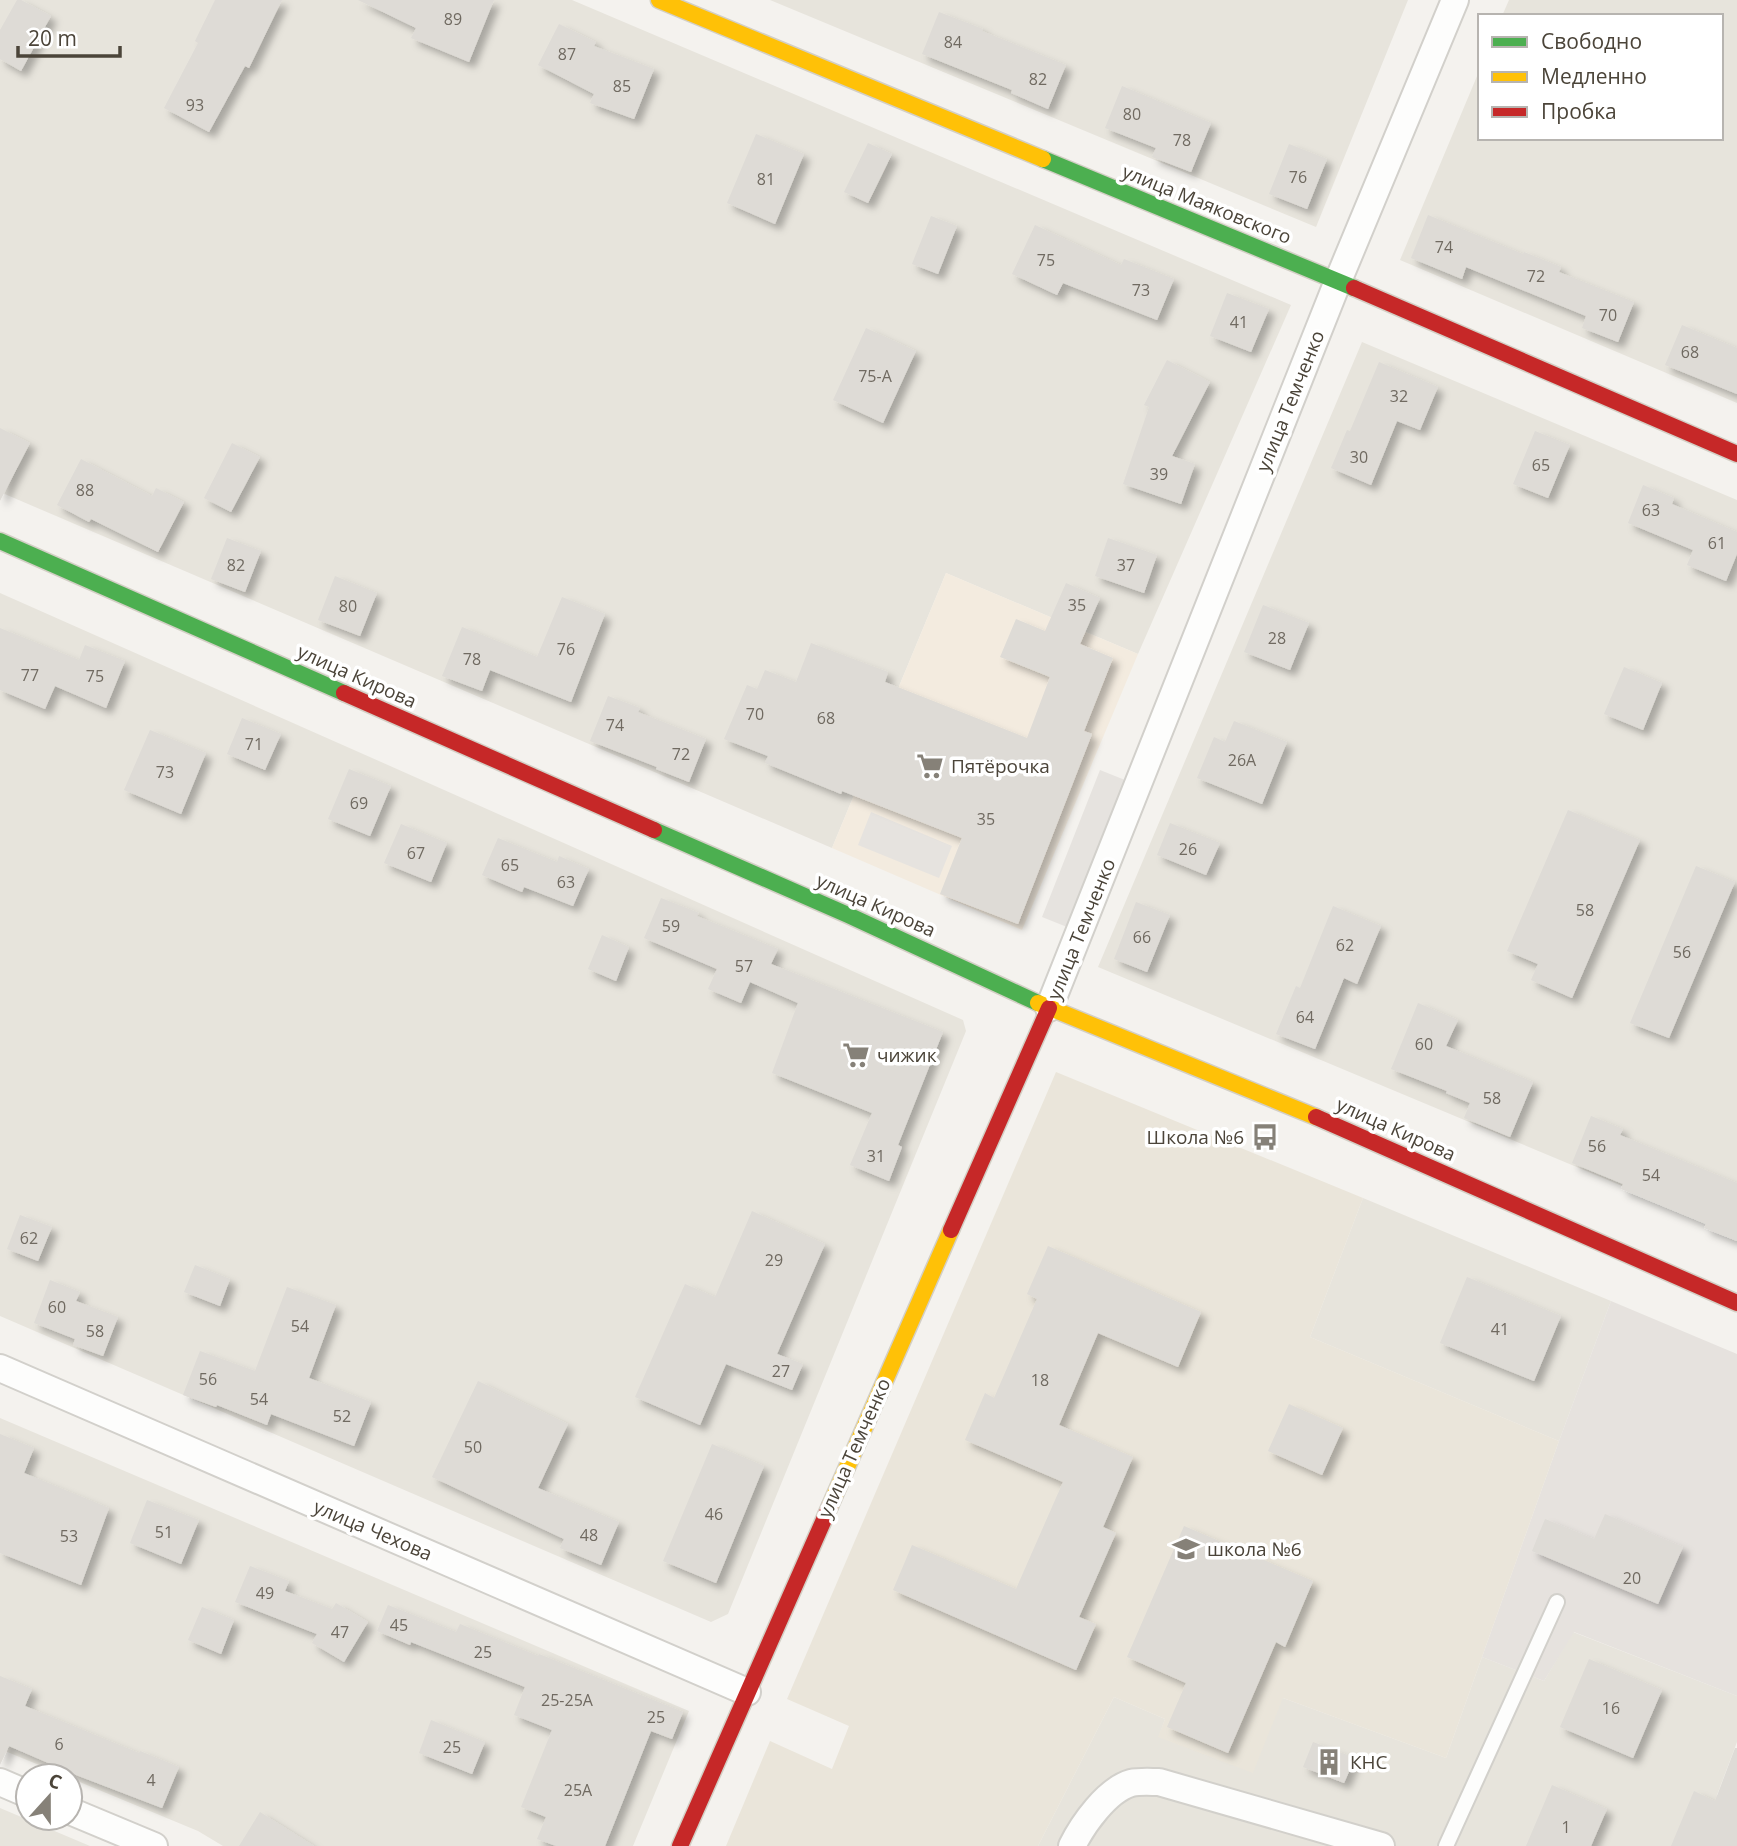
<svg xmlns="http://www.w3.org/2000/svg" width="1737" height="1846" font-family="'Open Sans',sans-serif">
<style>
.residential{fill:#e7e4dc}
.commercial{fill:#f3ebdf}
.industrial{fill:#e6e2de}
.education{fill:#eae5da}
.parking{fill:#e6e3df}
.building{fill:#dedbd6;filter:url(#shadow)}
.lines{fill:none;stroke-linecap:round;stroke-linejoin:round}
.lane-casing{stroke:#d2d0cb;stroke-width:18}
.street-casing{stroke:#d2d0cb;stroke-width:30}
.fast-casing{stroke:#d3cfc5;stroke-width:19}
.slow-casing{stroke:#d3cfc5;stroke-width:19}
.jam-casing{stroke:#d3cfc5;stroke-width:19}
.lane{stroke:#fdfdfc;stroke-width:14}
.street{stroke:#fdfdfc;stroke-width:26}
.fast{stroke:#4caf50;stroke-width:16}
.slow{stroke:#ffc107;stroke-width:16}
.jam{stroke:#c62828;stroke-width:16}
.labels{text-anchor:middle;stroke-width:7;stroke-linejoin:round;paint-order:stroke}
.number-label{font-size:16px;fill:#706a61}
.street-label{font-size:19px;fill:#4b4439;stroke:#fff}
.poi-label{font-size:19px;fill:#4b4439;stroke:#fff;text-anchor:start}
</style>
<defs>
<filter id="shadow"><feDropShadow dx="6" dy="6" stdDeviation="3.5" flood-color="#0004"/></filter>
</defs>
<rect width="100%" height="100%" fill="#f4f2ee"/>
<path class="residential" d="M0 0H572L1291 305 1138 654 946 573 832 848 0 492Z
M770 0H1408L1316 227Z
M1509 0H1737V403L1400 260 1480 69V138H1721V16H1502Z
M1362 342 1737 500V1234L1098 967Z
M0 593 963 1020 966 1031 728 1614 711 1622 0 1316Z
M1363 1198 1611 1301 1559 1441 1310 1337Z
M0 1418 689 1711 633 1846H223L198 1831 70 1778V1776H66L0 1749Z
M1573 1632 1737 1696V1742L1717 1795 1736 1802 1737 1846H1038L1114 1697 1165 1719 1159 1736 1283 1698 1446 1758 1482 1657 1544 1681Z
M0 1808 90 1846H0Z"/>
<path class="commercial" d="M946 573 1138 654 1022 930 832 848Z"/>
<path class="industrial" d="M1611 1301 1737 1354V1696L1574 1632 1544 1681 1482 1657 1559 1441Z"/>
<path class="education" d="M1056 1072 1363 1198 1310 1337 1559 1441 1446 1758 1283 1698 1253 1773 1158 1737 1165 1719 1114 1697 1038 1846H726L770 1741 832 1769 849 1726 787 1699Z"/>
<path class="parking" d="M1100 770 1125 780 1067 927 1042 917Z
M871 812 952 846 939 878 858 845Z"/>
<path class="building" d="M17 0H21L51 16 21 71 0 59V30Z
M215 0H282L249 68 245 66 209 132 164 108 198 43 195 41Z
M358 0H494L469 62 411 38 416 28Z
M939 12 983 29 982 31 1066 65 1048 109 1011 93 1012 90 922 54Z
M559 24 596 42 594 46 654 69 634 119 590 103 594 94 538 65Z
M1122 86 1211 123 1191 172 1152 157 1156 148 1105 128Z
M756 134 804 154 775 224 727 203Z
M868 143 892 154 868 203 844 192Z
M1289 144 1327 159 1307 209 1269 194Z
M1428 215 1523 254 1524 252 1561 267 1559 272 1634 302 1618 342 1582 328 1586 316 1466 267 1462 279 1411 258Z
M931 216 957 226 938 274 912 264Z
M1035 225 1121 265 1124 259 1174 279 1157 320 1063 283 1057 295 1012 274Z
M1227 293 1269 309 1251 352 1210 336Z
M1682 325 1737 348V394L1665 365Z
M866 328 916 351 883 423 833 400Z
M1167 360 1210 382 1172 456 1195 464 1181 504 1123 484 1149 407 1144 405Z
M1379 362 1438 387 1420 430 1397 421 1371 485 1331 468 1347 430 1350 431Z
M0 428 30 443 0 501Z
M1535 431 1570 445 1548 498 1513 484Z
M232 443 260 457 231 512 204 498Z
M81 459 152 496 156 488 184 502 158 552 91 519 89 522 57 505Z
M1643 485 1674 498 1672 504 1737 532V554L1726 581 1687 565 1693 550 1628 523Z
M227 538 261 551 245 592 211 579Z
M1108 538 1157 555 1144 593 1095 576Z
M335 576 377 593 360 636 318 620Z
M1066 583 1100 598 1080 644 1113 658 1084 731 1092 734 1018 924 940 894 962 838 842 791 841 794 765 763 768 756 724 739 747 685 757 689 765 670 796 682 811 643 888 672 885 682 1027 738 1050 677 1000 657 1016 619 1045 631Z
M562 597 605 614 571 702 490 670 482 691 442 676 462 627 537 657Z
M1263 605 1309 623 1290 670 1244 652Z
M0 628 79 660 85 645 125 661 106 708 55 686 45 709 0 690Z
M1624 667 1662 683 1643 730 1604 714Z
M608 696 640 708 638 712 706 739 689 782 656 769 657 767 590 741Z
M242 718 281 734 265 770 227 754Z
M1234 721 1287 742 1262 804 1197 778 1214 737 1225 742Z
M150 730 206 753 181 814 124 790Z
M349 769 391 786 370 836 328 819Z
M1568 810 1640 840 1572 998 1531 980 1538 964 1507 951Z
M1170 823 1220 843 1206 875 1157 855Z
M401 824 447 843 431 882 384 863Z
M498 838 557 862 559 856 589 869 573 906 524 887 522 892 482 875Z
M1696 866 1735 882 1669 1038 1630 1023Z
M661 898 699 913 697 916 778 949 771 964 943 1032 898 1145 902 1147 889 1181 850 1165 872 1113 772 1073 798 1003 750 982 741 1003 708 989 717 969 644 938Z
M1136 902 1170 915 1147 972 1114 959Z
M1333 906 1381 926 1357 984 1344 978 1315 1049 1276 1034 1296 986 1300 988Z
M602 935 629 947 616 981 588 969Z
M1418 1003 1458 1020 1446 1046 1533 1082 1510 1137 1464 1118 1470 1103 1446 1093 1447 1091 1391 1069Z
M1591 1116 1623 1129 1620 1135 1737 1183V1241L1704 1228 1706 1224 1621 1189 1623 1184 1572 1163Z
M752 1211 825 1244 777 1354 803 1364 792 1390 726 1364 700 1425 635 1397 685 1284 715 1297Z
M20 1215 52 1227 38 1261 7 1249Z
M1048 1246 1201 1312 1178 1367 1098 1333 1059 1425 1133 1457 1103 1527 1116 1533 1079 1617 1096 1624 1076 1670 893 1590 912 1545 1016 1589 1063 1482 965 1440 985 1393 994 1398 1037 1299 1027 1294Z
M195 1265 230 1279 220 1306 184 1292Z
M1467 1277 1561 1316 1534 1381 1440 1343Z
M50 1280 80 1292 76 1301 118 1317 103 1356 73 1345 75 1339 34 1323Z
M287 1287 336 1305 309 1378 371 1402 354 1446 271 1414 267 1425 217 1405 216 1407 183 1395 200 1351 255 1371Z
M478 1381 568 1424 538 1488 619 1522 601 1565 560 1548 564 1539 432 1477Z
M1289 1404 1343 1428 1322 1475 1268 1451Z
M0 1434 34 1448 24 1473 109 1508 81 1585 0 1553Z
M712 1444 764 1466 716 1583 663 1561Z
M147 1500 199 1520 181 1564 130 1543Z
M1605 1514 1683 1547 1658 1604 1532 1551 1545 1519 1594 1539Z
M1184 1526 1313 1581 1285 1647 1276 1642 1228 1753 1167 1727 1186 1683 1127 1657Z
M250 1566 289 1581 285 1591 332 1609 336 1603 368 1622 344 1662 312 1643 317 1634 235 1602Z
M388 1605 456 1632 460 1624 538 1656 539 1654 683 1712 672 1739 651 1731 605 1846H556L537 1839 546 1817 521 1807 552 1730 514 1715 525 1687 411 1642 410 1645 377 1631Z
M202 1607 234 1620 221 1654 188 1640Z
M1589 1659 1662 1690 1633 1758 1560 1727Z
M0 1676 32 1689 25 1706 139 1753 140 1751 179 1767 162 1808 76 1775 9 1746 0 1765Z
M431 1720 485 1742 472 1774 419 1753Z
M1313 1742 1355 1758 1344 1783 1303 1767Z
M1735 1748H1737V1846H1671L1694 1791 1715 1801Z
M1552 1785 1607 1809 1591 1846H1526Z
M260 1812 314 1846H239Z"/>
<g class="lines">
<defs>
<path id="lane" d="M1446 1846 1557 1602"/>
<path id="street" d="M1049 1008 1338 281 1455 0
M0 1368 747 1692
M0 1782 28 1794
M70 1811 154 1846
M1072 1846C1083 1824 1107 1790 1131 1783 1140 1781 1151 1782 1159 1782L1381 1846"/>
<path id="fast" d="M1043 159 1354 288
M0 541 344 693
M654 830 848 915 1038 1003"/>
<path id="slow" d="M659 0 1043 159
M1038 1003 1316 1117
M830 1506 951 1230"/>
<path id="jam" d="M1354 288 1737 454
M344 693 654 830
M1316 1117 1737 1303
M951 1230 1049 1008
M680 1846 830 1506"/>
</defs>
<use href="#lane" class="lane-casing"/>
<use href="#street" class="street-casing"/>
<use href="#fast" class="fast-casing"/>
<use href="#slow" class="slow-casing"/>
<use href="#jam" class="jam-casing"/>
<use href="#lane" class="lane"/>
<use href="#street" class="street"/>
<use href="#fast" class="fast"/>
<use href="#slow" class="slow"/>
<use href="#jam" class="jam"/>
</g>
<defs>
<symbol id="supermarket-bare" viewBox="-9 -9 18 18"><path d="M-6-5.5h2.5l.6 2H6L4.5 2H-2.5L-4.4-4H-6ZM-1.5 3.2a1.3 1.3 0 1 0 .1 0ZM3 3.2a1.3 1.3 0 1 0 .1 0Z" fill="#868178" stroke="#fff" stroke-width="2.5" paint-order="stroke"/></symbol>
<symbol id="bus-bare" viewBox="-9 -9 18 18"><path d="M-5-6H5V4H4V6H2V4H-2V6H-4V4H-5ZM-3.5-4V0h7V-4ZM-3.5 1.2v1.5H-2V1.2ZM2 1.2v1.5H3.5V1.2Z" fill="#868178" stroke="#fff" stroke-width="2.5" paint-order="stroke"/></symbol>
<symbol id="school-bare" viewBox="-9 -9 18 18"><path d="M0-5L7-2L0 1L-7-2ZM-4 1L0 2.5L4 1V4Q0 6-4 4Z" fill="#868178" stroke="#fff" stroke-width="2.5" paint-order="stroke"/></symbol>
<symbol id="building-bare" viewBox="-9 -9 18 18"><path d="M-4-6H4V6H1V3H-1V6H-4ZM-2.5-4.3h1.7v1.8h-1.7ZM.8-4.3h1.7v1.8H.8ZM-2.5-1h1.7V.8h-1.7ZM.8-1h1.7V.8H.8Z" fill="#868178" stroke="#fff" stroke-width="2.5" paint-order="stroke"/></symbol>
</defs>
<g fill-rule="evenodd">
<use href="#supermarket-bare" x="911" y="747" width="38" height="38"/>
<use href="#supermarket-bare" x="837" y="1036" width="38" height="38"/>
<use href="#bus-bare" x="1246" y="1118" width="38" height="38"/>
<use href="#school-bare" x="1167" y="1530" width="38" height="38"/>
<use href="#building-bare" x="1310" y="1743" width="38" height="38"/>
</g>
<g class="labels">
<g class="number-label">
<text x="453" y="25">89</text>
<text x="953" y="48">84</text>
<text x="567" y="60">87</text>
<text x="1038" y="85">82</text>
<text x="622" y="92">85</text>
<text x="195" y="111">93</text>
<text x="1132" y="120">80</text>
<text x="1182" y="146">78</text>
<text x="1298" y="183">76</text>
<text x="766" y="185">81</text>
<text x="1444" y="253">74</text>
<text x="1046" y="266">75</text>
<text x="1536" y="282">72</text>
<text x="1141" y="296">73</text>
<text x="1608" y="321">70</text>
<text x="1239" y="328">41</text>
<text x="1690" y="358">68</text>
<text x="875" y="382">75-А</text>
<text x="1399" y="402">32</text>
<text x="1359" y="463">30</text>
<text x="1541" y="471">65</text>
<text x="1159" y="480">39</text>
<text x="85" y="496">88</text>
<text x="1651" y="516">63</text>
<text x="1717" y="549">61</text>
<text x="236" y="571">82</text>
<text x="1126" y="571">37</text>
<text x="1077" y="611">35</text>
<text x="348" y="612">80</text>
<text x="1277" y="644">28</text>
<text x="566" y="655">76</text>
<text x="472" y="665">78</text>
<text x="30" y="681">77</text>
<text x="95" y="682">75</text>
<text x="755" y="720">70</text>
<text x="826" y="724">68</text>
<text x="615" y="731">74</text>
<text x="254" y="750">71</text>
<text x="681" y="760">72</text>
<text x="1242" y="766">26А</text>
<text x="165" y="778">73</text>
<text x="359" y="809">69</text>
<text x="986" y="825">35</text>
<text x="1188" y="855">26</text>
<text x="416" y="859">67</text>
<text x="510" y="871">65</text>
<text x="566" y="888">63</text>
<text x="1585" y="916">58</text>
<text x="671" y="932">59</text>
<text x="1142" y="943">66</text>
<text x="1345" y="951">62</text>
<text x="1682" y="958">56</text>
<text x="744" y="972">57</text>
<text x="1305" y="1023">64</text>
<text x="1424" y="1050">60</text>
<text x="1492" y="1104">58</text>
<text x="1597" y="1152">56</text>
<text x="876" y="1162">31</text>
<text x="1651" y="1181">54</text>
<text x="29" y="1244">62</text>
<text x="774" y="1266">29</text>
<text x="57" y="1313">60</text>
<text x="300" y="1332">54</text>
<text x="1500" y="1335">41</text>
<text x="95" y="1337">58</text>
<text x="781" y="1377">27</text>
<text x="208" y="1385">56</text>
<text x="1040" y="1386">18</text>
<text x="259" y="1405">54</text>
<text x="342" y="1422">52</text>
<text x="473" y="1453">50</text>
<text x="714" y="1520">46</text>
<text x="164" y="1538">51</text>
<text x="589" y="1541">48</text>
<text x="69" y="1542">53</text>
<text x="1632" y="1584">20</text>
<text x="265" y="1599">49</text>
<text x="399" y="1631">45</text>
<text x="340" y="1638">47</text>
<text x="483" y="1658">25</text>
<text x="567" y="1706">25-25А</text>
<text x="1611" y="1714">16</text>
<text x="656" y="1723">25</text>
<text x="59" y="1750">6</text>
<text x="452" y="1753">25</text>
<text x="151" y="1786">4</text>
<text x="578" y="1796">25А</text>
<text x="1566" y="1833">1</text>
</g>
<g class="street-label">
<text transform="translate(1207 204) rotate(22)" y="7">улица Маяковского</text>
<text transform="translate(1290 401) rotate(-68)" y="7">улица Темченко</text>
<text transform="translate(357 676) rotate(24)" y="7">улица Кирова</text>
<text transform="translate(876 905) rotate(24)" y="7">улица Кирова</text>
<text transform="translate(1081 929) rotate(-68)" y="7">улица Темченко</text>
<text transform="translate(1396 1129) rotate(24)" y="7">улица Кирова</text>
<text transform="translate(854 1448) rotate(-66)" y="7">улица Темченко</text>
<text transform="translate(373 1530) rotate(23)" y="7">улица Чехова</text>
</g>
<g class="poi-label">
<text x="951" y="773">Пятёрочка</text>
<text x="877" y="1062">чижик</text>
<text x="1244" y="1144" text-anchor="end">Школа №6</text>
<text x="1207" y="1556">школа №6</text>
<text x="1350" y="1769">КНС</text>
</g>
</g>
<rect x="1478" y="14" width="245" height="126" fill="#ffffff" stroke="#b7b4b0" stroke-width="2"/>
<rect x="1492" y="37" width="35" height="10" fill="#4caf50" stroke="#b7b4b0" stroke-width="2"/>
<text x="1541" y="49" font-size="21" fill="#4b4439">Свободно</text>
<rect x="1492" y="72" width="35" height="10" fill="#ffc107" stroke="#b7b4b0" stroke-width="2"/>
<text x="1541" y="84" font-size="21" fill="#4b4439">Медленно</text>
<rect x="1492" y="107" width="35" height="10" fill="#c62828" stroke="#b7b4b0" stroke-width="2"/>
<text x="1541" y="119" font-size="21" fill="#4b4439">Пробка</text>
<g transform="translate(49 1797) rotate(21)"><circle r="33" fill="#ffffff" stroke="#b7b4b0" stroke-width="2"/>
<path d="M0-5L12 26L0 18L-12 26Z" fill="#868178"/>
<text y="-10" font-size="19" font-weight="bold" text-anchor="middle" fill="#4b4439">С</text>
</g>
<path d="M18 46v10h102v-10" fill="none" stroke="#4b4439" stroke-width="3.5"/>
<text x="28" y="46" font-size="21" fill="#4b4439" stroke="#ffffff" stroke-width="5" paint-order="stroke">20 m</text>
</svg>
